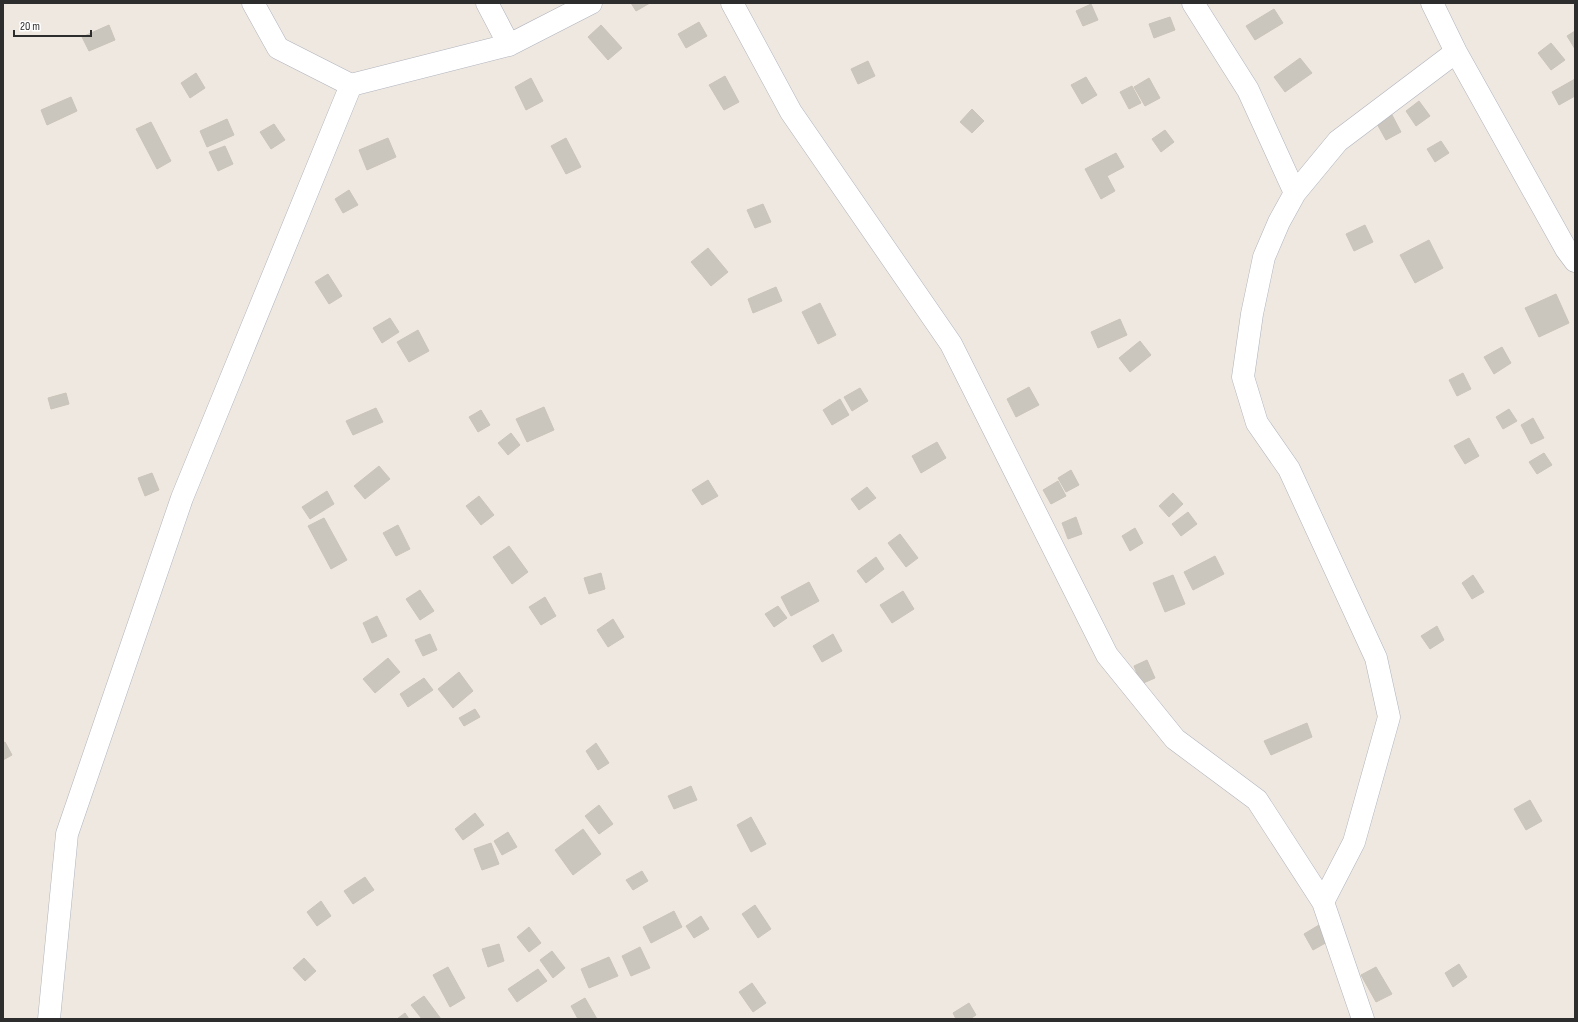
<svg xmlns="http://www.w3.org/2000/svg" width="1578" height="1022" font-family="'Sofia Sans Condensed',sans-serif">
<style>
.building{fill:#cac6be;stroke:#cac4ba}
.lines{fill:none;stroke-linecap:round;stroke-linejoin:round}
.minor-casing{stroke:#b0b3bd;stroke-width:23}
.minor{stroke:#fff;stroke-width:22}
</style>
<rect width="100%" height="100%" fill="#eee8e0"/>
<path class="building" d="M631 3H650L636 11Z
M1091 4 1098 20 1083 26 1076 11Z
M1274 9 1283 23 1255 40 1246 26Z
M1170 17 1175 30 1154 38 1149 24Z
M699 22 707 36 686 48 678 34Z
M109 25 115 40 89 51 82 37Z
M601 25 622 48 608 60 588 37Z
M1575 31V49L1567 36Z
M1551 43 1565 60 1551 70 1538 53Z
M1300 58 1312 73 1285 92 1274 77Z
M868 61 875 76 858 84 851 69Z
M196 73 205 88 190 98 181 83Z
M725 76 739 102 724 110 709 85Z
M1086 77 1097 95 1082 104 1071 85Z
M531 78 543 101 526 110 515 87Z
M1149 78 1160 98 1145 106 1134 87Z
M1575 79V96L1559 105 1552 92Z
M1132 86 1141 103 1129 109 1120 92Z
M71 97 77 111 47 125 41 110Z
M1419 101 1430 116 1416 126 1406 111Z
M972 109 984 121 972 133 960 122Z
M1391 113 1401 132 1386 140 1376 122Z
M227 119 234 135 207 147 200 131Z
M151 122 171 161 157 169 136 129Z
M274 124 285 140 271 149 260 132Z
M1165 130 1174 142 1161 152 1152 139Z
M388 138 396 157 367 170 359 150Z
M566 138 581 167 566 174 551 146Z
M1441 141 1449 153 1435 162 1427 149Z
M225 146 233 164 218 171 209 152Z
M1116 153 1124 167 1107 176 1115 191 1101 199 1085 169Z
M349 190 358 205 343 213 335 199Z
M763 204 771 222 755 228 747 210Z
M1365 225 1373 242 1354 251 1346 234Z
M1429 240 1443 268 1415 283 1400 255Z
M708 248 728 272 711 286 691 262Z
M328 274 342 296 329 304 315 282Z
M776 287 782 301 753 313 748 299Z
M1556 294 1569 323 1539 337 1525 308Z
M820 303 836 335 818 344 802 312Z
M390 318 399 332 382 343 373 328Z
M1120 319 1127 335 1098 348 1091 332Z
M418 330 429 351 409 362 397 342Z
M1140 341 1151 355 1130 372 1119 358Z
M1502 347 1511 363 1494 374 1484 357Z
M1463 373 1471 389 1457 396 1449 380Z
M1029 387 1039 405 1016 417 1007 399Z
M860 388 868 401 852 411 844 397Z
M66 393 69 404 51 409 48 398Z
M840 399 849 415 832 425 823 410Z
M544 407 554 430 527 442 516 419Z
M376 408 383 422 353 435 346 421Z
M1509 409 1517 421 1503 429 1496 417Z
M481 410 490 425 478 432 469 417Z
M1533 418 1544 438 1531 444 1521 425Z
M511 433 520 445 508 455 498 443Z
M1469 438 1479 456 1465 464 1454 446Z
M937 442 946 458 921 473 912 456Z
M1544 453 1552 465 1537 474 1529 462Z
M379 466 390 479 365 499 354 486Z
M1071 470 1079 485 1066 492 1058 478Z
M152 473 159 490 145 496 138 478Z
M708 480 718 496 702 505 692 490Z
M1058 481 1066 496 1051 504 1043 490Z
M867 487 876 498 859 510 851 499Z
M327 491 334 504 310 519 302 507Z
M1173 493 1183 504 1169 517 1159 506Z
M479 496 494 515 481 525 466 506Z
M1188 512 1197 524 1181 536 1172 524Z
M1076 517 1082 534 1068 539 1062 523Z
M324 518 347 560 331 569 308 526Z
M398 525 410 549 396 556 383 533Z
M1135 528 1143 543 1130 551 1122 536Z
M900 534 918 558 906 567 888 543Z
M509 546 528 572 512 584 493 557Z
M1215 556 1224 574 1193 590 1184 572Z
M876 557 884 569 866 583 857 571Z
M601 573 605 589 589 594 584 578Z
M1173 575 1185 604 1165 612 1153 583Z
M1473 575 1484 592 1472 599 1462 583Z
M809 582 819 601 791 616 781 597Z
M420 590 434 611 420 620 406 599Z
M903 591 914 609 892 623 880 605Z
M545 597 556 616 541 625 529 607Z
M778 606 787 618 774 627 765 614Z
M377 616 387 636 372 643 363 623Z
M613 619 624 637 608 647 597 630Z
M1437 626 1444 640 1430 649 1421 636Z
M430 634 437 650 423 656 415 640Z
M833 634 842 651 822 662 813 646Z
M388 658 400 672 375 693 363 679Z
M1147 660 1155 678 1141 684 1134 666Z
M459 672 473 691 453 708 438 689Z
M424 678 433 690 408 707 400 694Z
M475 709 480 717 464 726 459 718Z
M1307 723 1312 737 1271 755 1264 741Z
M5 742 12 755 3 760V743Z
M596 743 609 763 598 770 586 751Z
M691 786 697 800 674 809 668 796Z
M1530 800 1542 821 1526 830 1514 809Z
M599 805 613 824 599 834 585 816Z
M475 813 484 825 463 840 455 829Z
M751 817 766 844 751 852 737 825Z
M583 829 601 854 573 875 555 850Z
M508 832 517 847 502 855 494 841Z
M491 843 499 864 482 870 474 849Z
M642 871 648 881 633 890 626 880Z
M365 877 374 890 353 904 344 891Z
M321 901 331 916 317 926 307 912Z
M755 905 771 929 758 938 742 914Z
M674 911 682 927 651 943 643 927Z
M701 916 709 929 694 938 686 926Z
M1319 925 1329 941 1313 950 1304 934Z
M529 927 541 943 529 952 517 937Z
M499 944 504 961 488 967 482 949Z
M640 947 650 968 631 976 622 956Z
M552 951 565 968 553 978 540 960Z
M609 957 618 976 589 988 581 969Z
M304 958 316 971 305 981 293 968Z
M1459 964 1467 977 1453 987 1445 973Z
M448 967 465 998 450 1007 433 975Z
M1376 967 1392 994 1376 1002 1361 975Z
M538 969 547 981 517 1002 508 989Z
M752 983 766 1003 753 1012 739 992Z
M424 996 441 1019H422L411 1005Z
M585 998 597 1019H578L571 1006Z
M969 1003 976 1015 970 1019H956L953 1013Z
M405 1013 409 1019H397Z"/>
<g class="lines">
<defs>
<path id="minor" d="M732 3 791 112 951 344 1107 655 1175 739 1257 800 1323 902 1363 1019
M1193 3 1248 90 1295 193
M1432 3 1456 52 1566 249 1575 261
M509 45 591 3
M351 85 509 45 487 3
M1323 902 1354 842 1389 717 1376 658 1289 469 1257 423 1243 377 1252 314 1264 257 1279 222 1295 193 1338 141 1456 52
M49 1019 67 834 182 498 351 85 278 48 253 3"/>
</defs>
<use href="#minor" class="minor-casing"/>
<use href="#minor" class="minor"/>
</g>
<rect width="1578" height="1022" fill="none" stroke="#2d2d2d" stroke-width="8"/>
<path d="M14 30v6h77v-6" fill="none" stroke="#2d2d2d" stroke-width="2"/>
<text x="20" y="30" font-size="12" fill="#2d2d2d" stroke="#ffffff" stroke-width="3" paint-order="stroke">20 m</text>
</svg>
